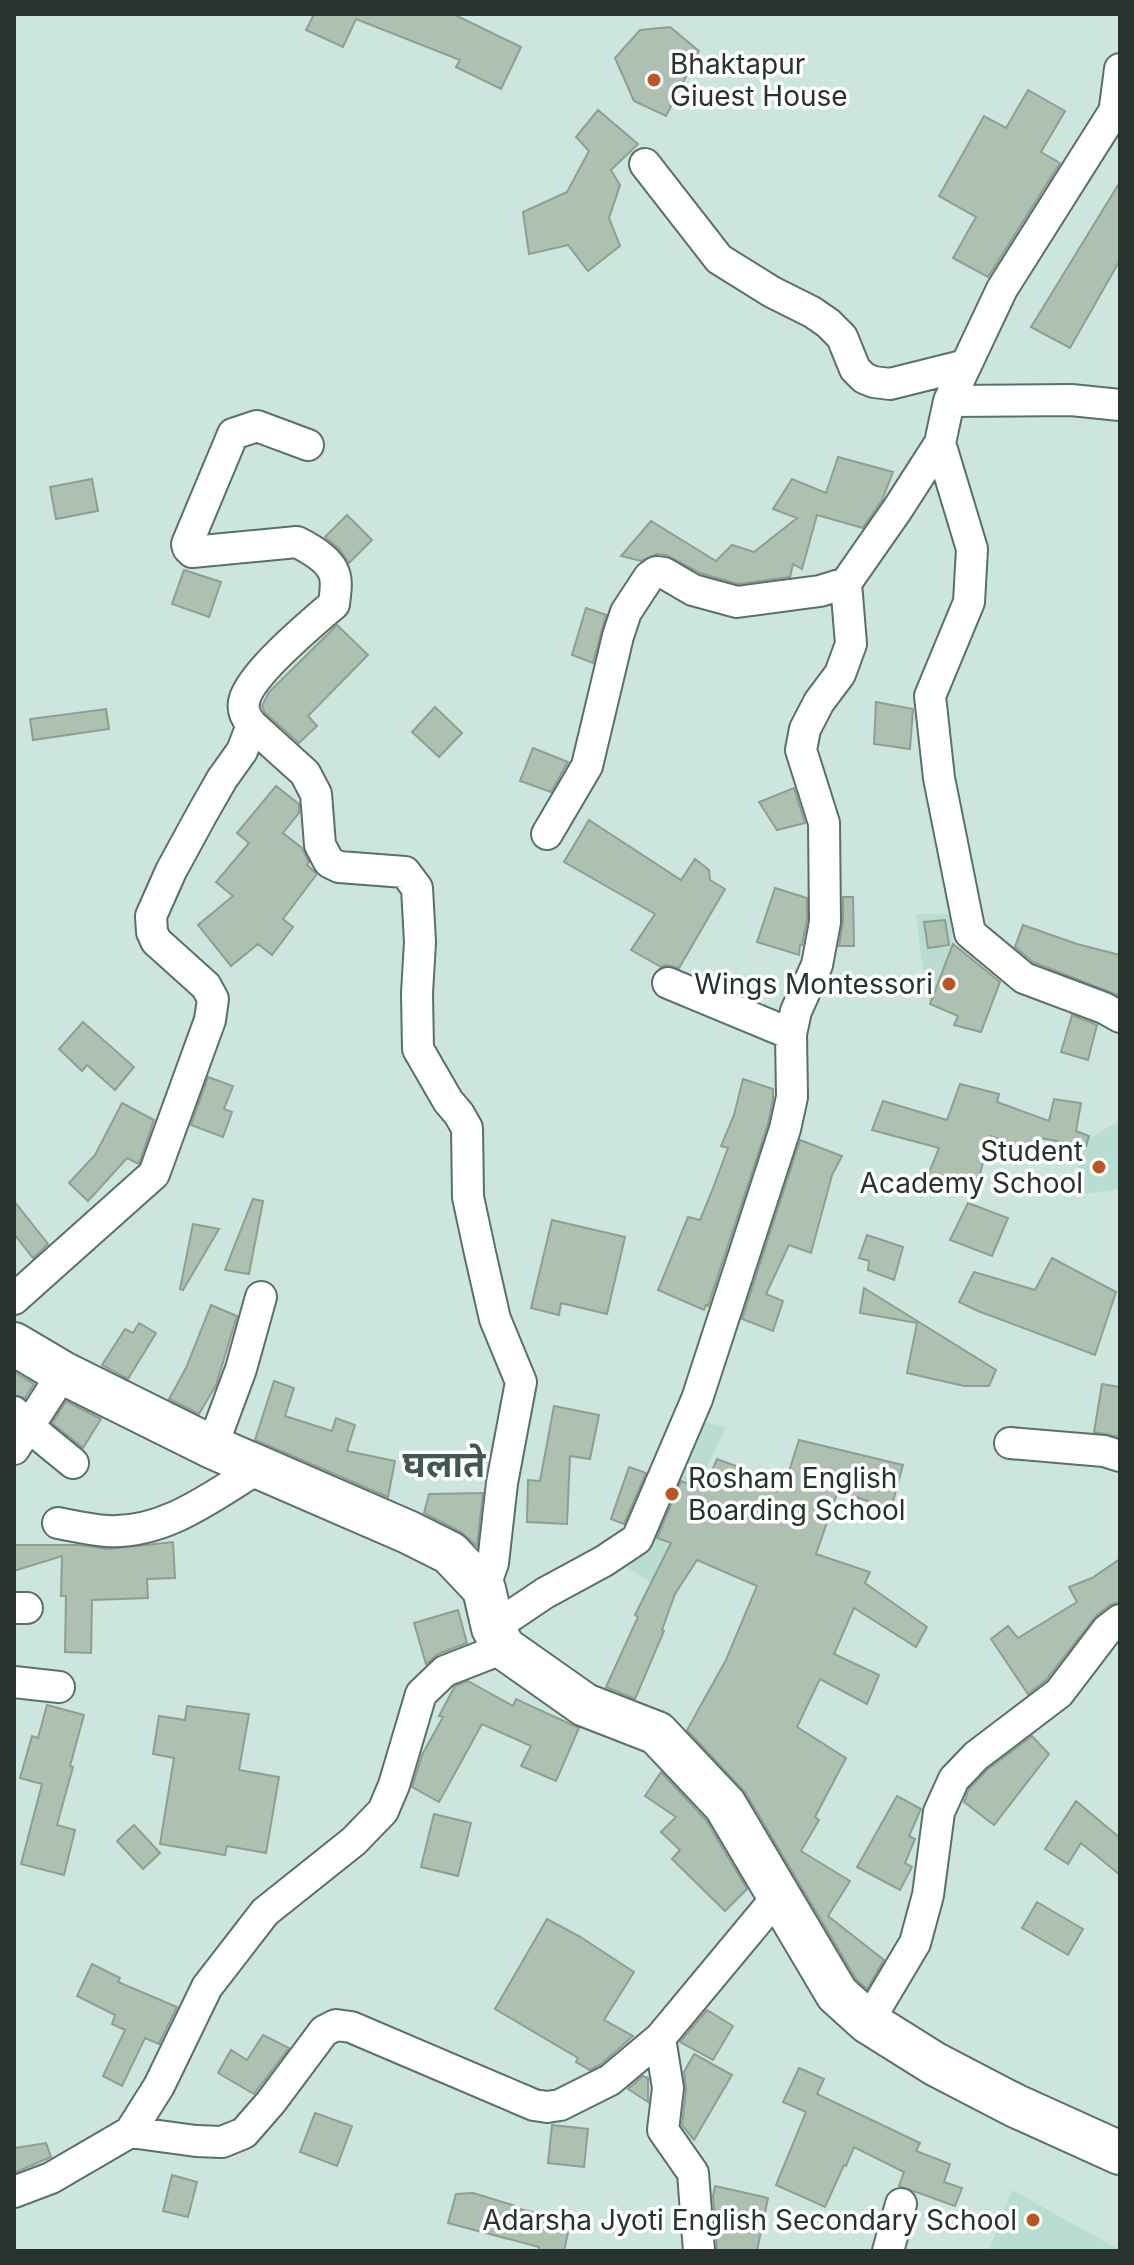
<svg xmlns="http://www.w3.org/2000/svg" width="1134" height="2265" font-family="Inter,'Noto Sans Devanagari',sans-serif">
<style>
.built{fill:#baddd3}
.building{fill:#aec0b1;stroke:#8e9f90;stroke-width:2}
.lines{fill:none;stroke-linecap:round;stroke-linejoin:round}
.minor-casing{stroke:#5a706a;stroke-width:34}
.secondary-casing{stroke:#5a706a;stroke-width:46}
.minor{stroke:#fff;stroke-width:30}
.secondary{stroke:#fff;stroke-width:42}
.poi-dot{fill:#ba5623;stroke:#fff;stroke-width:3}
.labels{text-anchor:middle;stroke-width:7;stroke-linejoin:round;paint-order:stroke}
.poi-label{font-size:28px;fill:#28322f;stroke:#fff;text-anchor:end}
.district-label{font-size:36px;font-weight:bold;fill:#425852;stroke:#fff}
</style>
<rect width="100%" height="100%" fill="#cce5de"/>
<path class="built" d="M916 914H949L953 944 983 960 957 1015 930 1004 921 956Z
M1120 1120V1189L1078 1195V1146Z
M687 1418 726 1427 652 1583 617 1561Z
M1012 2190 1120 2250V2251H989Z"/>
<path class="building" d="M314 14H453L521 47 501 89 456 67 460 60 356 19 343 47 306 30Z
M670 27 699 51 666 116 634 101 615 58 640 30Z
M1028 90 1065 111 1041 152 1060 163 988 277 953 258 976 217 939 196 984 116 1006 128Z
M598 110 638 144 611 170 620 185 609 218 620 246 588 271 568 245 529 254 523 212 567 192 589 151 576 137Z
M1120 182V260L1070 348 1031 327Z
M838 457 893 472 882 500 863 528 817 515 802 569 793 564 790 577 738 584 700 573 666 555 657 554 641 561 621 556 651 521 716 561 732 545 754 552 797 518 773 509 792 479 826 493Z
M92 479 98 511 56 519 50 487Z
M347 515 372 540 349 563 339 549 325 537Z
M184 570 221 582 209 617 172 604Z
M586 608 606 615 593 663 572 655Z
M337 625 368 655 308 716 317 726 299 743 265 713 262 706 269 692Z
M876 702 913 709 910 749 874 744Z
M435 707 462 733 439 757 412 732Z
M106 709 109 729 33 740 30 719Z
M533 748 568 762 551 792 520 781Z
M276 786 299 804V813L283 833 302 848 309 862 307 865 317 874 283 919 293 927 272 955 258 944 231 966 198 925 233 896 216 882 249 843 237 833Z
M794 788 805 823 777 830 759 802Z
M589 820 681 880 695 859 709 870 710 880 725 889 679 968 666 965 661 967 631 950 655 914 564 862Z
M775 888 807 898V920L802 945H800L799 955 757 942Z
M843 897H853L854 946H839L843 922Z
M945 920 949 945 928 948 924 922Z
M1023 925 1077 944 1120 955V996L1033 962 1015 947Z
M953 944 1000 982 981 1032 954 1025 958 1016 930 1004Z
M1072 1015 1097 1025 1088 1060 1061 1052Z
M83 1022 134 1067 115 1090 87 1065 82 1071 59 1049Z
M208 1077 233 1086 224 1109 232 1112 223 1137 191 1125Z
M743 1079 773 1089V1099L768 1124 708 1306 706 1305 704 1310 658 1290 688 1217 700 1220 712 1191 728 1148 721 1146 734 1115Z
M960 1084 999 1094 997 1102 1049 1121 1054 1099 1081 1103 1076 1131 1089 1136 1086 1146 1039 1138 1035 1151 990 1136 976 1189 928 1175 939 1148 872 1130 883 1101 947 1120Z
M122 1103 154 1120 139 1164 127 1158 88 1201 69 1183 95 1155Z
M800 1140 842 1156 832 1175 811 1253 789 1245 766 1294 783 1301 773 1331 742 1319Z
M253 1199 263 1201 249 1274 225 1270Z
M14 1201 48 1244 33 1258 14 1234Z
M968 1203 1008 1218 992 1256 950 1240Z
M552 1220 625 1237 607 1314 561 1303 559 1315 531 1308Z
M193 1224 219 1229 183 1290 180 1289Z
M867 1235 903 1247 894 1280 868 1270 869 1261 859 1258Z
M1052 1258 1116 1292 1095 1355 978 1311 959 1302 974 1272 1035 1290Z
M864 1288 996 1370 989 1386H964L907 1373 917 1323 860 1313Z
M211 1305 237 1316 216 1385 199 1414 169 1399 186 1368Z
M139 1323 156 1333 128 1379 102 1365 125 1329 133 1333Z
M14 1372 34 1384 25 1398 14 1395Z
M274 1381 294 1388 285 1416 332 1431 336 1418 355 1425 347 1451 395 1461 388 1497 255 1440Z
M1102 1384 1120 1387V1437L1094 1432Z
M66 1401 101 1419 83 1448 52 1423Z
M554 1406 599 1415 590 1459 570 1456 567 1524 527 1522 528 1480 540 1481Z
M799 1440 903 1465 891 1509 838 1491 816 1554 870 1572 865 1583 927 1627 916 1647 854 1608 834 1654 879 1675 867 1704 820 1679 797 1727 846 1758 815 1817 819 1820 801 1851 850 1881 828 1916 884 1960 867 1989 856 1979 745 1792 687 1730 726 1660 757 1586 697 1560 675 1594 662 1630 664 1631 635 1699 606 1687 638 1617 635 1615 671 1543 657 1538 681 1481 704 1490 717 1459 785 1484Z
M629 1467 646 1473 624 1524 611 1519Z
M483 1493 477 1546 461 1532 424 1513 429 1494Z
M173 1542 175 1578 147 1579 148 1598 92 1600 91 1653 65 1652 66 1596H61L62 1556 14 1571V1545H79L108 1549Z
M1120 1559V1602L1110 1605 1096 1616 1046 1680 1028 1694 991 1639 1008 1626 1018 1638 1077 1602 1069 1587 1092 1578Z
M458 1610 467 1643 438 1654 426 1664 414 1623Z
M468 1681 513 1706 516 1699 579 1728 556 1781 521 1766 531 1746 482 1724 439 1802 412 1787 422 1755 443 1717 439 1716 455 1686Z
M47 1705 84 1715 70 1766 73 1767 57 1825 75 1830 64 1875 21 1864 42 1784 20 1778 32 1736 38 1738Z
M187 1706 249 1714 239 1770 279 1777 266 1853 227 1846 225 1855 160 1844 174 1758 153 1754 159 1716 185 1720Z
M1032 1736 1049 1754 994 1825 964 1802 969 1789 988 1769Z
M661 1772 706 1820 747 1889 725 1911 672 1859 680 1850 661 1832 676 1817 645 1796Z
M897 1796 921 1809 909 1836 915 1839 905 1863 912 1867 900 1890 857 1867Z
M1076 1801 1120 1838V1875L1081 1843 1068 1864 1045 1849Z
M434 1814 471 1823 458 1876 421 1867Z
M134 1825 160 1853 143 1869 117 1841Z
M1037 1902 1083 1929 1068 1955 1022 1928Z
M547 1919 579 1936 634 1972 604 2020 633 2036 600 2065 590 2070 576 2062 578 2058 495 2009Z
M92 1964 120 1978 118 1982 177 2007 159 2044 145 2038 122 2086 103 2076 125 2030 112 2024 115 2015 77 1996Z
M707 2010 733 2026 713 2060 680 2042Z
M263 2035 289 2048 254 2094 218 2073 231 2050 247 2060Z
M694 2054 732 2075 694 2140 682 2125 686 2090 684 2072Z
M799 2068 824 2079 817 2094 920 2143 916 2151 950 2164 944 2182 962 2188 955 2206 899 2186 904 2172 854 2147 846 2166 844 2165 825 2207 776 2185 806 2112 783 2102Z
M643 2076 648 2078V2102L628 2089Z
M315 2113 352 2126 337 2166 300 2152Z
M552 2125 588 2129 584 2167 548 2163Z
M46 2143 51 2157 14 2173V2148Z
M172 2175 197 2182 188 2217 163 2211Z
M715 2186 768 2198 757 2251H717L713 2196Z
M473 2193 516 2206 515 2208 560 2218 559 2221 570 2224 564 2251H539V2247L448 2223 456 2194Z"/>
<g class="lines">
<defs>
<path id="minor" d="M1115 107 1120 69
M645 164 719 259 772 292 812 312 828 323 842 337 855 369 864 378 874 382 890 384 966 365
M949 401 1071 400 1120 405
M940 443 972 549 969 602 930 696 939 778 970 933 1024 978 1104 1008 1120 1017
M308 445 257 426 233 434 187 544 188 548 192 552 297 542C309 548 327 558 333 571 338 580 335 594 334 604 313 622 248 676 244 702 242 711 247 719 252 725L305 773 316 794 320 845 329 862 339 867 405 872 417 888 420 942 417 993 418 1049 448 1101 459 1114 467 1128 468 1197 480 1253 495 1319 521 1382 502 1483 493 1563 484 1589
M547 834 587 766 618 636 626 612 649 577 656 572 664 573 693 590 737 602 820 591 846 583
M668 983 791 1034
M14 1299 154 1174 210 1020 213 999 206 986 156 941 152 932 151 916 171 871 202 814 222 779 242 751 252 725
M14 1412 29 1427 73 1463
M1010 1443 1104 1451 1120 1456
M212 1447 241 1369 261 1297
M14 1449 63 1373
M58 1523C74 1526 91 1530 107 1531 165 1534 213 1496 260 1467
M14 1608H27
M493 1628 545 1593 604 1561 637 1539 697 1399 785 1129 792 1097 791 1034 796 1011 817 965 825 922 824 823 801 750 805 729 819 702 840 674 851 644 846 583 897 510 940 443 949 401 1002 289 1120 102
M14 1682 59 1687
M868 2022 915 1943 928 1895 939 1812 954 1779 976 1756 1059 1693 1107 1630 1120 1620
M130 2132 159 2086 207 1987 265 1912 354 1841 383 1811 394 1785 421 1694 445 1671 504 1648
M14 2192 51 2178 130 2132 196 2141 222 2142 244 2133 271 2102 324 2031 336 2025 351 2027 534 2105 547 2107 560 2105 610 2080 660 2038
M699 2251 693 2173 663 2130 668 2088 660 2038 778 1896
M888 2251 901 2204"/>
<path id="secondary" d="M14 1344 63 1373 212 1447 408 1532 450 1553 484 1589 493 1628 504 1648 585 1705 657 1733 725 1805 837 1994 868 2022 935 2064 1016 2106 1120 2153"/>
</defs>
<use href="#minor" class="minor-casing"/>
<use href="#secondary" class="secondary-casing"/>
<use href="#minor" class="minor"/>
<use href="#secondary" class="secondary"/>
</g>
<g class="poi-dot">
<circle cx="654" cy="80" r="8"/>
<circle cx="949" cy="984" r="8"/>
<circle cx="1099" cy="1167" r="8"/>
<circle cx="672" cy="1494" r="8"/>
<circle cx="1033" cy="2220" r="8"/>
</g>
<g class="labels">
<g class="poi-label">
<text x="670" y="74" text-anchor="start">Bhaktapur<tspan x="670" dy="32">Giuest House</tspan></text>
<text x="933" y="994">Wings Montessori</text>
<text x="1083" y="1161">Student<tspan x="1083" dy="32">Academy School</tspan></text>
<text x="688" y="1488" text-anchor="start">Rosham English<tspan x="688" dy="32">Boarding School</tspan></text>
<text x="1017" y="2230">Adarsha Jyoti English Secondary School</text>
</g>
<g class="district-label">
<text x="444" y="1477">घलाते</text>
</g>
</g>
<rect width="1134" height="2265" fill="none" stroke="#28322f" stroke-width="32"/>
</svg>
